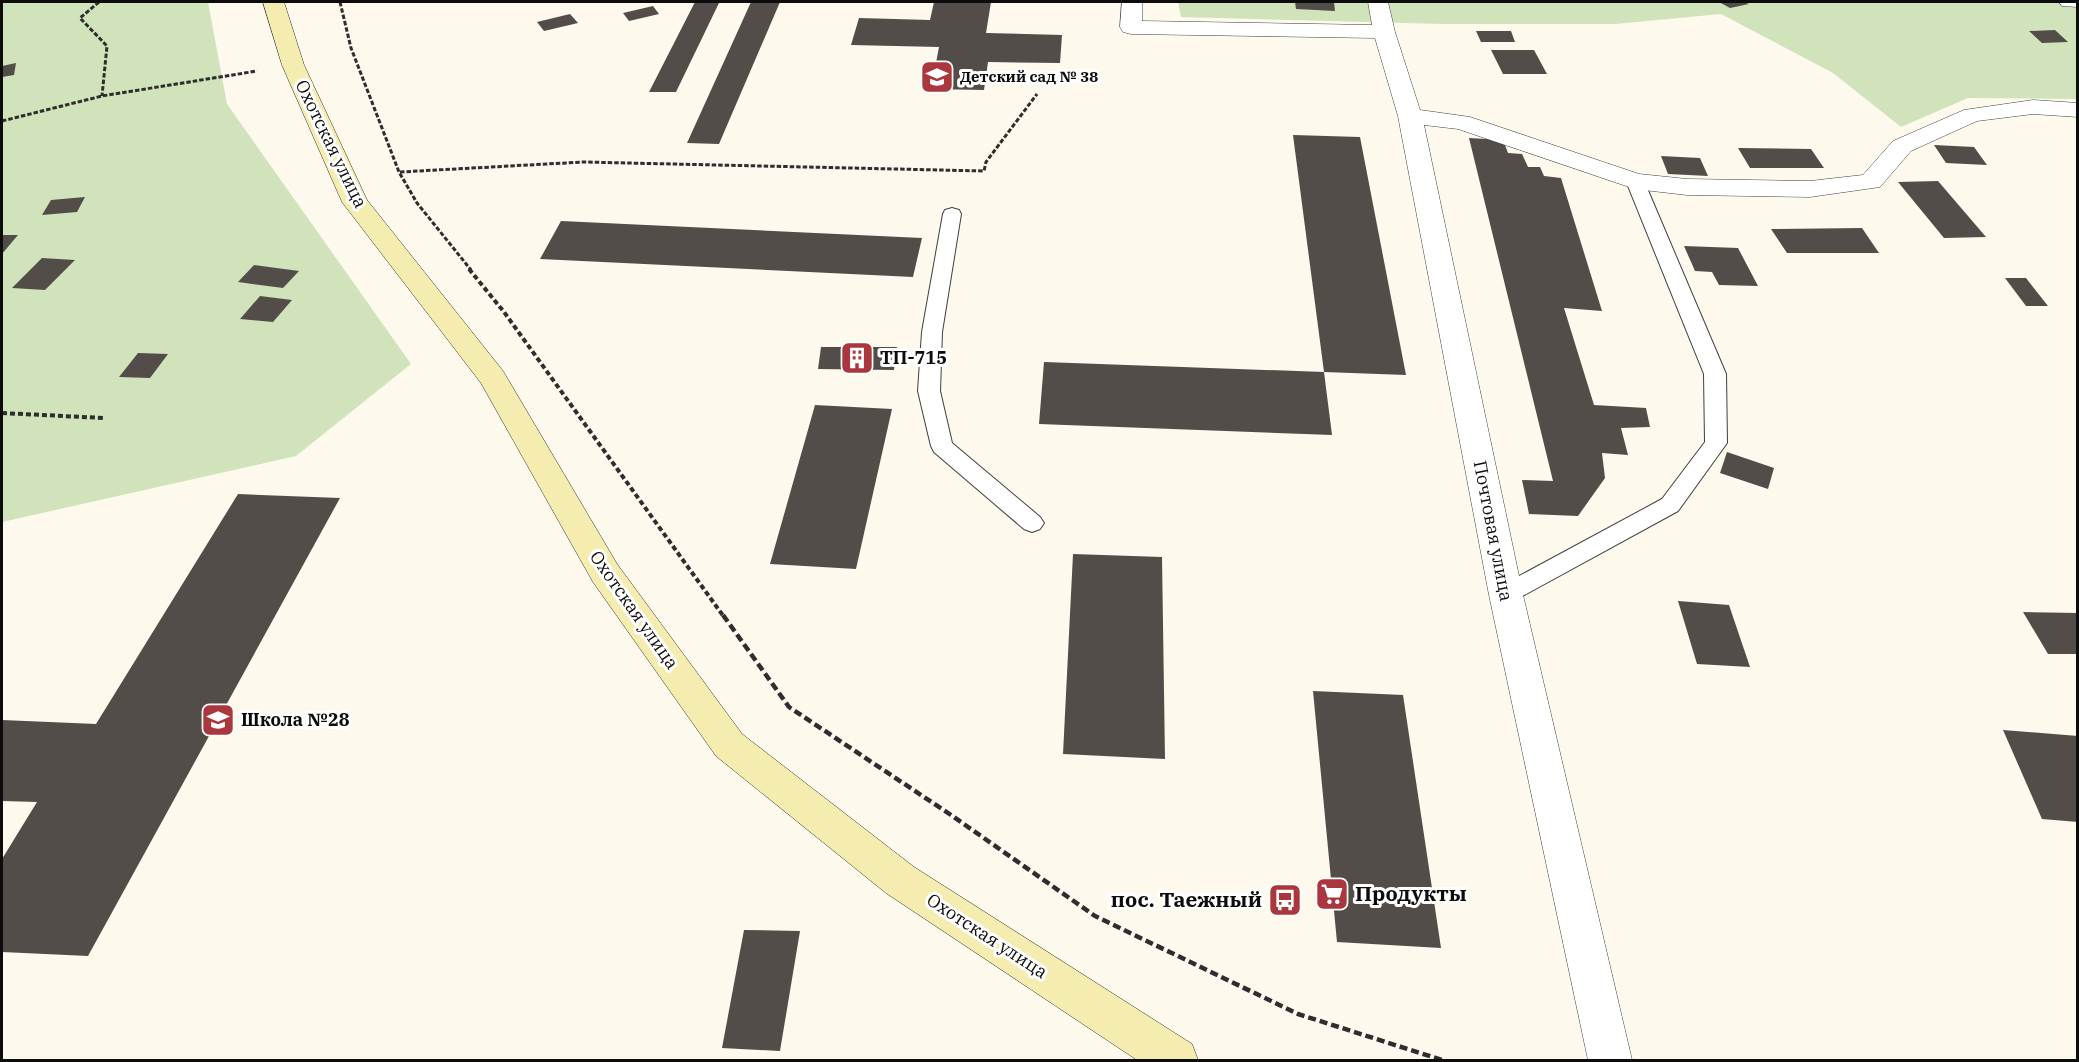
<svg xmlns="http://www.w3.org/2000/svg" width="2079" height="1062" font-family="'IBM Plex Serif',serif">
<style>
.green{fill:#d1e3bb}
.building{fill:#534d4a}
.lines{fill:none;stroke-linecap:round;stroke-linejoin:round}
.lane-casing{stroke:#3f3f3f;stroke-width:2}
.street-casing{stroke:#3f3f3f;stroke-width:1}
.secondary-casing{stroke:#2e2e2e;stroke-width:1}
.path-far2{stroke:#2e2e2e;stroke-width:3;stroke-dasharray:4.5 2;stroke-linecap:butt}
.path-far1{stroke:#2e2e2e;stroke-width:4;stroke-dasharray:5 3;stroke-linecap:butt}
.path{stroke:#2e2e2e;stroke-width:4.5;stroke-dasharray:8 4;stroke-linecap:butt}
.lane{fill:#fff;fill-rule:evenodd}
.street{fill:#fff;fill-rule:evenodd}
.secondary{fill:#f5ecb0;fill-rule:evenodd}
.labels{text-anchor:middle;stroke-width:6;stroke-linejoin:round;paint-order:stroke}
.far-poi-label{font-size:15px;font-weight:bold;fill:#0c0c0c;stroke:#fff;text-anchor:start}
.street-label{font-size:18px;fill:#0c0c0c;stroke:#fff}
.poi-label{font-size:18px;font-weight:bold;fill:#0c0c0c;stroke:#fff;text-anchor:start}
.near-poi-label{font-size:21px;font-weight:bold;fill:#0c0c0c;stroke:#fff;text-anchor:start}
</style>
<rect width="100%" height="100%" fill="#fdf9ed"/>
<path class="green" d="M2 2H208L227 104 411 364 296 456 2 522Z
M1178 2H2077V99L1968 98 1901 127 1833 73 1721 14 1615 24H1443L1181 17Z"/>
<path class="building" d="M695 2 719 3 676 92H649Z
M751 2H780L719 144 687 143Z
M934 2H991L986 33 1062 35 1060 63 988 62 984 90 931 89 939 47 851 45 859 18 930 20Z
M1295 2H1334L1335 11 1296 9Z
M1719 2H1744L1749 4 1730 8Z
M653 6 659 14 629 21 623 13Z
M570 14 578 23 544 31 537 22Z
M2055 30 2068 42 2042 43 2029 31Z
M1476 31H1511L1515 42H1481Z
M1491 50H1534L1547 74H1503Z
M16 63 14 75 2 77V66Z
M1293 135 1360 137 1406 375 1324 372Z
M1469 138 1503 140 1508 153 1522 154 1528 167H1540L1544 176 1561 178 1602 311 1564 308 1594 405 1646 408 1650 427 1621 428 1628 455 1602 453 1605 478 1578 516 1529 514 1522 480 1553 481Z
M1934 145 1974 147 1987 165 1946 163Z
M1738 148 1811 149 1824 168H1750Z
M1661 156 1700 158 1708 176 1668 174Z
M1938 181 1986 237 1944 238 1898 182Z
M85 197 77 212 42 215 51 200Z
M561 221 922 238 913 277 540 259Z
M1862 228 1879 253H1787L1771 229Z
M2 235H18L2 254Z
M1684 246 1738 248 1758 286 1719 285 1712 272 1695 271Z
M42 258 75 260 45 290 12 288Z
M254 265 299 271 283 288 238 282Z
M2005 278H2026L2048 306H2026Z
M260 296 292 300 273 322 240 319Z
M821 347H897L894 370 818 369Z
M138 353 168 354 150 378 119 377Z
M1044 362 1324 372 1332 435 1039 424Z
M815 405 892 409 856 569 770 564Z
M1727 452 1774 468 1768 489 1720 473Z
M238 494 340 498 88 956 2 952V859L37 802 2 801V720L96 724Z
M1073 554 1162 557 1165 759 1063 754Z
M1678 601 1729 605 1750 667 1697 664Z
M2023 612 2078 613V654H2048Z
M1313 691 1403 695 1441 948 1337 942Z
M2003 730 2078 736V822L2042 819Z
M744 930 800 931 780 1051 722 1048Z"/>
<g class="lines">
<defs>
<path id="lane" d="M1635 176 1641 177 1644 181 1726 374 1727 443 1678 511 1506 605 1497 602 1493 595 1497 588 1662 499 1705 442 1704 374 1626 181 1629 177Z
M952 208 959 210 961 214 942 332 940 391 952 443 1040 517 1044 523 1040 529 1032 532 1024 529 934 452 931 446 918 391 922 332 943 214 945 210Z"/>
<path id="street" d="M1122 2H1142V21L1372 25 1368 2H1388L1395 32 1420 110 1470 117 1639 174 1687 179 1810 181 1863 175 1893 141 1964 110 2033 100 2078 103V117L2033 114 1977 121 1911 151 1880 187 1810 197 1687 195 1635 189 1458 129 1424 125 1523 595 1632 1060H1588L1489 595 1398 116 1375 38 1131 34 1123 32 1120 27Z
M2059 2H2078V7L2062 6Z"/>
<path id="secondary" d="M263 2H284L304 65 367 200 503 371 617 564 742 734 914 867 1192 1044 1198 1060H1137L886 893 716 756 593 582 481 383 342 202 282 65Z"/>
</defs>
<use href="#lane" class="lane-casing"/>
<use href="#street" class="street-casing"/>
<use href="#secondary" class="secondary-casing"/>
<path class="path-far2" d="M99 2 80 18 107 46 102 96
M340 2 351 48 399 172 417 203 471 270
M2 121 102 96 257 71
M400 172 583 162 984 171 986 162 1037 94"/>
<path class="path-far1" d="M469 269 504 312 724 617
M2 413 104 418"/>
<path class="path" d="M723 615 789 707 951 815 1095 916 1298 1014 1442 1060"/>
<use href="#lane" class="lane"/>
<use href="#street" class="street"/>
<use href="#secondary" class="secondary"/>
</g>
<defs>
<symbol id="school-square" viewBox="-11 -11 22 22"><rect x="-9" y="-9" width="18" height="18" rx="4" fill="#aa363e" stroke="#fff"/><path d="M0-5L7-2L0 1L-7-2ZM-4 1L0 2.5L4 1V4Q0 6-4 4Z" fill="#fff"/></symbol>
<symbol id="building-square" viewBox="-11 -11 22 22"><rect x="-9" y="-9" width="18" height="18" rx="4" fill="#aa363e" stroke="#fff"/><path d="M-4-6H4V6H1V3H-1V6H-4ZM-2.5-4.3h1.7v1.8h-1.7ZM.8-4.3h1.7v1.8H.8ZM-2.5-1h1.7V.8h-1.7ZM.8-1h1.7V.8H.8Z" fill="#fff"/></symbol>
<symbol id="supermarket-square" viewBox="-11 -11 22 22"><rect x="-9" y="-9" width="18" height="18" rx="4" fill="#aa363e" stroke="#fff"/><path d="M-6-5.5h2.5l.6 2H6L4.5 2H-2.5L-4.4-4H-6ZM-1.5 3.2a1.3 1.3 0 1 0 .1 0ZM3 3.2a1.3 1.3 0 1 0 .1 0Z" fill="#fff"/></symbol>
<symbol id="bus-square" viewBox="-11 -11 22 22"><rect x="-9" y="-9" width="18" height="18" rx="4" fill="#aa363e" stroke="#fff"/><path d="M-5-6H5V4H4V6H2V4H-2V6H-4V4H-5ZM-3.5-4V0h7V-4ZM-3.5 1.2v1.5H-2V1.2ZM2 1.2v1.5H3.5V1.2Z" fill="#fff"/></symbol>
</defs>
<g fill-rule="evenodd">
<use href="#school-square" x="918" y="58" width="38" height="38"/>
<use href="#building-square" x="838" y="339" width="38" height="38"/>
<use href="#school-square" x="199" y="701" width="38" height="38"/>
<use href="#supermarket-square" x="1313" y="875" width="38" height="38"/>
<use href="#bus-square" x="1266" y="881" width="38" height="38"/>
</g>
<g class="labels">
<g class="far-poi-label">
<text x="960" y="82">Детский сад № 38</text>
</g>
<g class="street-label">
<text transform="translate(331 144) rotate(64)" y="6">Охотская улица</text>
<text transform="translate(1493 531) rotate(79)" y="6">Почтовая улица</text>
<text transform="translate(634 610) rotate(55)" y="6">Охотская улица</text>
<text transform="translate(987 936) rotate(33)" y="6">Охотская улица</text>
</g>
<g class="poi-label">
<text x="880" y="364">ТП-715</text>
<text x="241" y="726">Школа №28</text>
</g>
<g class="near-poi-label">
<text x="1355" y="901">Продукты</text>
<text x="1262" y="907" text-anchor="end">пос. Таежный</text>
</g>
</g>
<rect width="2079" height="1062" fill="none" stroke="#0c0c0c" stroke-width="6"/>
</svg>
